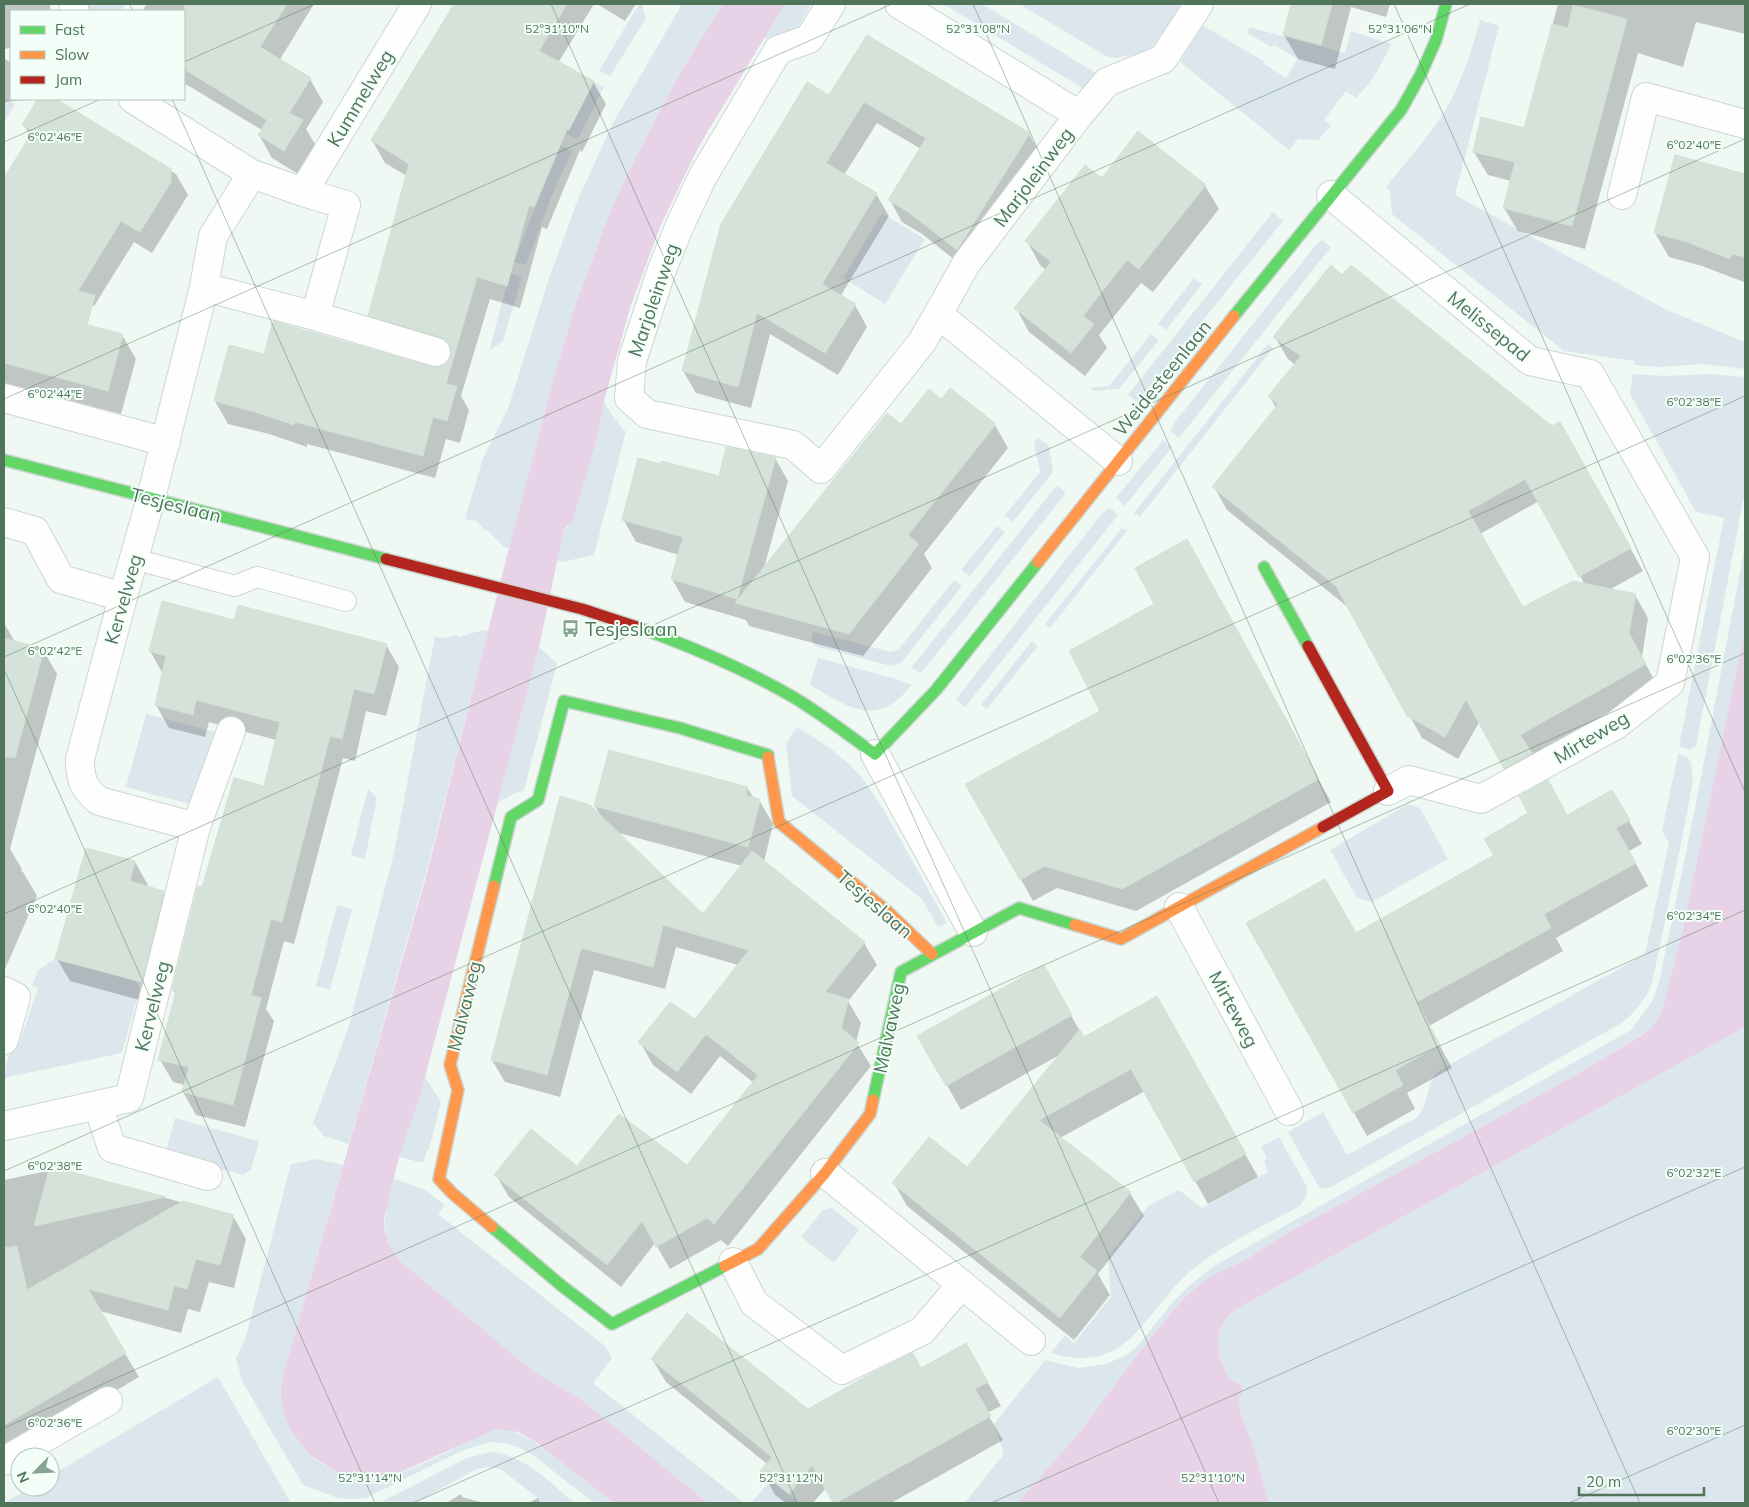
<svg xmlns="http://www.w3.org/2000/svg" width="1749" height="1507" font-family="Mulish,sans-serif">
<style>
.green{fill:#dce7ed}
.water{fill:#e7d2e7}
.shadow{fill:#0003;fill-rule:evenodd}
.building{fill:#d5e2da;stroke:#d3e0d7}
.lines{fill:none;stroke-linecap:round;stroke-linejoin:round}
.lane-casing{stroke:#cdd6d0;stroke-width:22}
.street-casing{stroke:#cdd6d0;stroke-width:30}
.fast-casing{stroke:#cad5cf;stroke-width:14}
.slow-casing{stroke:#cad5cf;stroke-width:14}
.jam-casing{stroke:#cad5cf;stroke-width:14}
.lane{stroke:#fdfefd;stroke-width:20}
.street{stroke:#fdfefd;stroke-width:28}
.fast{stroke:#63d668;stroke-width:11}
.slow{stroke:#ff974d;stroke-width:11}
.jam{stroke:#b3261e;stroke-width:11}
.ticks{fill:none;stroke:#51755b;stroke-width:1;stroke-opacity:0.45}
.labels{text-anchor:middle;stroke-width:4;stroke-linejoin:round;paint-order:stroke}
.street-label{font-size:19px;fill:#51755b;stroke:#f3fef9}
.poi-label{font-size:19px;fill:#51755b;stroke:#f3fef9;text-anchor:start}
.ticks-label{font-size:12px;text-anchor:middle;fill:#51755b;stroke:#f3fef9;stroke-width:4;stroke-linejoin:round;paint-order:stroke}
</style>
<rect width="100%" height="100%" fill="#f0f8f4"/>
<path class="green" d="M89 4H125L120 11H84Z
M639 4H642L646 18 610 76 599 71Z
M682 4H723L681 71 609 215 575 306 554 377 509 548 504 547 487 530 486 531 476 521 465 519 483 458 508 409 548 281 578 199 613 123Z
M785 4H811L794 35 785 34 763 39Z
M943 4H982L1096 73 1086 90Z
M1019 4H1181L1166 29 1147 52 1115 58 1108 57 1096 50Z
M1480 20 1499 26 1455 195 1665 309 1745 342V369L1704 364 1660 367 1634 365V361L1564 351 1392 214 1390 191 1386 187C1405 163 1426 140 1443 114 1461 85 1471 53 1480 20Z
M1202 25 1264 61 1263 63 1286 78 1298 59 1274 45 1272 47 1248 34 1249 27 1345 53 1351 31 1392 44 1372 80 1356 98 1346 91 1324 120 1331 126 1318 140 1298 139 1289 150 1180 62Z
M593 81 604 87 578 139 566 134Z
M4 97 15 104 4 122Z
M561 145 572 151 552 195 526 265 514 262 531 218Z
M1273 212 1283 221 1137 402 1128 395Z
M882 213 925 239 885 304 843 278Z
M1322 240 1331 247 1179 438 1170 431 1175 422 1315 246Z
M510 273 522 277 503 341 489 351Z
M1194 278 1202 284 1166 330 1158 324Z
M1151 334 1159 340 1119 389 1094 391 1089 388 1109 386Z
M1268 344 1273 348 1140 517 1134 513Z
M1633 374 1666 376 1710 374 1745 377V491L1696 746 1690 750 1679 746 1724 518 1696 512 1630 394Z
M604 401 615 420H617L623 430 626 431 594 555 562 562 556 560 564 529 572 524 598 435Z
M1038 438 1049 446 1053 472 1013 522 1005 515 1040 472 1034 443Z
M1163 440 1172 447 1125 506 1116 498Z
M1057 485 1066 493 921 673 911 668Z
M1109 507 1118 515 965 707 956 699 1101 515Z
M997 526 1005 532 970 576 961 570Z
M1122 528 1127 531 1050 628 1045 624Z
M1745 546V630L1682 933 1662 1011 1657 1021 1650 1029 1641 1035 1569 1079 1282 1236 1247 1259 1215 1274 1201 1283 1189 1293 1174 1309 1133 1360 1079 1433 1017 1503H962L967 1500 1004 1454 994 1424 1045 1360 1078 1368 1106 1364 1125 1356 1136 1348 1172 1303 1189 1286 1214 1266 1631 1030 1652 1002 1659 982 1694 814Z
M954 580 962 586 901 663 891 666 815 646 811 639 813 632 891 652 899 649Z
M483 630 488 631 425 877 349 1144 324 1136 313 1123 348 1029 394 853 435 636 442 638 457 635 459 637Z
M1032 641 1038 646 987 709 981 705Z
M539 647 557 663 524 790 518 793 517 792 498 802Z
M818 658 900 680 912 685C907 690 902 697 896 701 866 724 837 700 810 685Z
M146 714 215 732 196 806 126 787Z
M797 727 831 749 849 764 863 779 882 807 947 923 938 927 922 899 792 796 786 744Z
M1678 754 1686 756 1691 762 1693 780 1685 824 1652 984C1644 1001 1634 1015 1618 1025L1331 1187 1321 1189 1318 1186 1288 1132 1323 1112 1347 1155 1416 1118C1430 1105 1425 1081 1440 1070L1645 954 1669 843 1662 831Z
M368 788 377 798 365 859 351 855Z
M1408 804 1420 808 1448 859 1372 902 1357 898 1330 850Z
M337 905 352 909 330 990 316 986Z
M55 959 136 981 140 988 122 1053 4 1078V1072L13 1042 19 1043 38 988 32 986 38 970Z
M1745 1027V1503H1269L1252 1442 1241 1416 1239 1399 1243 1391 1241 1385 1230 1379C1215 1354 1211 1330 1235 1310Z
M425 1077 441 1102 429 1150H427L423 1163 399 1157Z
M175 1118 258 1141 259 1142 251 1170 243 1175 165 1154Z
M1279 1137 1306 1185 1307 1194 1300 1206C1266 1225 1229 1241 1198 1265 1145 1305 1133 1378 1051 1353L1065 1335 1074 1343 1111 1297 1108 1257 1148 1206 1179 1190 1202 1208 1268 1172 1264 1161 1267 1158 1261 1147Z
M317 1159 343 1165 283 1375C279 1403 286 1428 305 1449 327 1473 353 1479 384 1475 390 1474 397 1474 403 1472 424 1464 445 1453 465 1443 473 1440 489 1430 497 1429 527 1426 589 1484 614 1503H594L533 1455 518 1447 505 1443 489 1442 461 1451 366 1498 352 1499 338 1498 303 1485 243 1383 236 1358 245 1340 291 1164Z
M393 1178 425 1190 445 1205 438 1214 605 1346 612 1358 593 1383 744 1503H708L582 1400 533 1371 400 1261C377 1232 386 1210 393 1178Z
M832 1208 859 1230 834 1263 801 1237 823 1210Z
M218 1377 291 1503H4L31 1487H50V1476Z
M491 1452C525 1455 550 1483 575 1503H544L502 1470 490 1467 477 1469 415 1503H379L467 1458Z
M771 1480 799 1503H751Z"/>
<path class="water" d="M723 4H785L699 146 660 227 631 305 604 401 598 435 572 524 567 526 564 529 539 647 420 1096 399 1157 384 1219 385 1231 389 1244 400 1261 533 1371 582 1400 708 1503H614L536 1442 518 1432 496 1429 401 1472 370 1477H356L344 1474 333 1470 309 1454 294 1435 287 1422 282 1406 281 1391 283 1375 426 877 509 548 554 377 575 306 609 215 629 171 681 71Z
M1745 630V1027L1235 1310C1211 1330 1215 1354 1230 1379L1241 1385 1243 1391 1239 1399 1241 1416 1252 1442 1269 1503H1017L1079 1433 1133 1360 1174 1309 1189 1293 1201 1283 1215 1274 1247 1259 1282 1236 1569 1079 1642 1035 1650 1029 1657 1021 1662 1011 1682 933Z"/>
<path class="shadow" d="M4 4H50V11H11V48L4 49Z
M147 4H314L279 61 310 79 323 102 306 129 315 144 298 174 272 158 259 135 262 130 184 83V11H142Z
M456 4H594L558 63 593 82 606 104 582 152 580 150 547 229 542 227 520 308 490 299 461 396 469 410 460 443 446 439 435 478 307 444V447L269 434 228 424 215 401 265 356 431 368H440L447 365 451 359 383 338 370 315 407 176 385 163 372 140Z
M597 4H636L625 21Z
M1292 4H1390L1386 17 1351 7 1335 69 1298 59 1284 35Z
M1558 4H1745V34L1696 22 1683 67 1638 53 1585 249 1518 231 1504 208 1511 181 1488 175 1474 152 1525 129Z
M868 37 1029 134 1041 156 970 272 922 234 902 222 890 200 921 149 877 123 844 175 876 194 889 216 840 297 855 305 867 327 838 375 770 334 751 408 696 393 683 371 829 97Z
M4 58 11 63V99H36L4 102Z
M40 99H52L176 174 188 195 152 253 134 242 94 306 4 244V205L24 170 31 137 24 125Z
M1676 157 1745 176V278L1744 282 1702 266 1669 257 1655 233Z
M1102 179 1205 186 1219 209 1153 292 1141 283 1099 335 1107 348 1085 376 1029 332 1016 308 1046 270 1040 265 1027 241Z
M4 304 122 335 136 359 121 414 4 383Z
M1275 337 1573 446 1643 571 1609 590 1635 595 1648 618 1642 657 1658 687 1518 790 1480 721 1458 759 1422 738 1349 608 1227 510 1214 487 1276 408 1270 397 1295 365 1288 359ZM1539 501 1585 585 1523 609 1480 534Z
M950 389 995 425 1008 448 924 554 932 568 863 656 749 626 746 620 685 602 672 579 679 555 636 542 623 519 720 478 775 458 788 481 764 568 901 425 942 401Z
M1199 563 1331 802 1136 911 1057 888 1033 901 967 784 1101 711 1156 604Z
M235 621 386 645 399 667 386 716 366 711 355 761 343 758 294 944 284 941 266 1009 274 1021 245 1127 196 1115 183 1092 185 1085 173 1082 160 1060 176 995 173 990 203 889 264 788 276 740 209 722 205 737 169 728 156 705 163 674 150 651Z
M4 623 15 642 43 650 57 674 10 849 22 869 21 871 23 872 37 896 5 969Z
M747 788 754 798 759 800 773 824 764 862 864 943 877 965 848 1001 861 1023 856 1042 871 1066 728 1246 721 1240 670 1269 655 1243 621 1287 509 1197 496 1175 577 1168 687 1167 754 1083 720 1056 691 1094 653 1065 640 1042 695 1020 738 965 676 947 665 989 594 970 560 1097 505 1082 492 1060 602 818 595 806ZM615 832 742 866 703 916Z
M1612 791 1642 844 1629 851 1648 886 1556 938 1563 951 1429 1026 1452 1068 1407 1093 1415 1109 1367 1136 1247 923 1355 935Z
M135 862 148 885 147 887 163 892 176 914 154 1004 70 981 57 959Z
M1043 967 1084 1038 1170 1021 1258 1177 1208 1204 1145 1091 1060 1138 1130 1193 1144 1216 1098 1274 1110 1295 1074 1340 907 1206 894 1183 967 1169 1063 1053 961 1110 919 1036Z
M57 1169 233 1216 246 1239 234 1288 209 1282 200 1312 188 1309 181 1333 100 1311 139 1377 4 1457V1180Z
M966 1344 1001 1406 987 1413 1003 1440 891 1503H834L826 1488 813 1503H786L775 1495 762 1471 767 1464 666 1382 652 1359 808 1410 921 1370Z
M461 1494 462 1497 484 1503H446Z
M538 1498 541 1503H528Z"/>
<path class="building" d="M184 4H287L260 47 311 78 289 113 303 120 284 151 258 135 267 120 184 69Z
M454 4H567L539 51 594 81 569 130 567 129 534 207 529 205 507 286 477 277 446 384 457 386 447 421 433 417 423 456 295 422 294 425 255 412 214 401 229 345 264 354 273 321 432 367H440L446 364 451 357V348L448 342 441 337 368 316 409 164 371 140Z
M1291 4H1332L1321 45 1283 35Z
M1573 5 1627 19 1572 226 1503 208 1515 162 1473 152 1481 117 1524 128 1552 24 1568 28Z
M867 35 1030 133 957 250 908 212 888 200 926 138 864 102 826 163 877 193 822 284 856 304 825 353 757 313 738 387 682 371 721 224 807 82 829 95Z
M38 99H56L171 169V182L140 232 121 221 78 291 95 295 87 325 123 334 108 391 4 363V178L33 131 22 125Z
M1138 131 1206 185 1139 269 1127 260 1083 316 1094 324 1071 353 1014 308 1051 262 1025 241 1085 165 1102 178Z
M1675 155 1745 174V257L1732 254 1730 259 1687 242 1654 233Z
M1331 265 1342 275 1351 265 1552 426 1560 422 1631 548 1579 577 1525 479 1468 511 1523 607 1573 581 1636 594 1629 633 1646 664 1520 735 1532 753 1504 769 1466 699 1445 737 1407 716 1336 586 1212 487 1278 404 1268 396 1301 356 1273 337Z
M950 388 996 424 908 535 919 544 849 634 735 603 887 413 901 424 929 389 941 399Z
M726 447 776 457 737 599 671 579 683 537 622 520 638 458 661 464V461L719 476Z
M1187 539 1319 779 1122 889 1044 866 1020 880 965 784 1100 711 1069 651 1154 604 1135 568Z
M162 601 234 620 238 605 387 644 374 694 354 689 342 739 330 736 282 922 271 919 251 995 261 998 233 1105 182 1092 189 1067 158 1060 176 991 172 990 198 886 202 887 234 778 264 786 280 722 196 700 193 715 155 705 166 656 149 651Z
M4 638 44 649 15 758 4 756Z
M609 750 748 787 746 795 759 799 760 802 748 847 594 806Z
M1548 780 1567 815 1612 790 1630 820 1616 828 1636 863 1544 914 1551 928 1417 1002 1440 1045 1395 1070 1403 1085 1353 1113 1246 923 1325 879 1356 933 1494 855 1484 839 1528 813 1519 796Z
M560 796 590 805 703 914 752 851 865 942 825 992 849 999 841 1028 859 1043 760 1167 714 1224 707 1218 656 1247 642 1221 607 1265 494 1175 531 1129 577 1166 619 1114 687 1165 758 1075 706 1034 677 1072 638 1042 670 1002 695 1019 749 950 663 925 653 967 581 948 547 1075 491 1060Z
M86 848 135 861 130 881 164 891 142 982 55 959Z
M1044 965 1072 1015 946 1086 917 1036Z
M1157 996 1246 1154 1194 1182 1131 1069 1039 1120 1131 1192 1080 1257 1097 1271 1060 1318 892 1183 929 1137 967 1167 1080 1029 1084 1037Z
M50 1166 87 1176 166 1197 34 1226Z
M183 1201 234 1215 220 1265 196 1259 187 1289 174 1286 168 1310 88 1289 126 1353 4 1425V1248L17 1246 27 1290Z
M687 1313 808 1409 874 1372 913 1353 921 1368 966 1343 988 1382 975 1389 991 1416 836 1503H833L812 1465 789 1494 760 1471 772 1457 651 1359Z"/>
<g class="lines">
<defs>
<path id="lane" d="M134 559 235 586 257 577 346 601"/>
<path id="street" d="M74 4V11
M831 4 809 39 778 50 703 176 680 225 661 272 632 361 629 398 647 414 793 445 821 469 922 342 938 314
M899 4 1079 115
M133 99 252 174
M303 192 346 205 315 316
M1331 195 1530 361 1590 374 1695 557 1670 683 1616 725 1481 799 1409 780 1388 791
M1622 195 1646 97 1745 124
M204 287 315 316 436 352
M4 398 166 442
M1118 461 938 314 966 264 1079 115 1107 82 1163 59 1199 4
M4 522 35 531 61 579 123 597
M875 754 973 932
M196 827 231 731
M1179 907 1289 1111
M4 991 16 997 4 1040
M98 1106 112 1148 208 1176
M4 1126 129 1098 196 827 99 801C83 788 80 779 80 759L123 597 151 498 204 287 213 236 252 174 303 192 417 4
M825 1173 1031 1341
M733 1262 754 1303 842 1370 922 1331 961 1285
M4 1461 108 1401"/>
<path id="fast" d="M1234 316 1401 110 1420 76 1436 40 1446 4
M4 460 386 559
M1264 567 1308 646
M640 628C692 647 745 669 793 697 822 714 848 735 875 754L936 690 1038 562
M494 886 511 817 538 800 564 701 680 728 768 755V757
M873 1100 901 972 1019 908 1075 925
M492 1227 562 1286 612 1324 725 1266"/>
<path id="slow" d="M1038 562 1234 316
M768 757 779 822 888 912 932 954
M1075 925 1121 939 1323 827
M492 1227 452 1193 439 1179 458 1090 450 1065 494 886
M725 1266 758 1249 825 1173 870 1114 873 1100"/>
<path id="jam" d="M386 559 582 609 640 628
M1308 646 1388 791 1323 827"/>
</defs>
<use href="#lane" class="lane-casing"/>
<use href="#street" class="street-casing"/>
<use href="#fast" class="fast-casing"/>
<use href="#slow" class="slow-casing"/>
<use href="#jam" class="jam-casing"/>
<use href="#lane" class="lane"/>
<use href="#street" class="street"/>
<use href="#fast" class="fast"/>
<use href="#slow" class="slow"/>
<use href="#jam" class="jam"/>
</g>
<path class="ticks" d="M129 4 133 11M551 4 1219 1503M973 4 1640 1503M1394 4 1745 792M184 62 315 4M172 99 797 1503M4 142 101 99M4 399 892 4M4 657 1470 4M4 669 375 1503M4 914 1745 139M4 1171 1745 396M4 1428 1745 653M413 1503 1745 910M991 1503 1745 1167M1569 1503 1745 1425"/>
<defs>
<symbol id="bus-bare" viewBox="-9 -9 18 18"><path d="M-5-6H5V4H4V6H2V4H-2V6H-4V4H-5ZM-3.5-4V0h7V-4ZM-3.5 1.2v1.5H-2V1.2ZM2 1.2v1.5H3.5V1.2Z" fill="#89a391" stroke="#f3fef9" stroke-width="2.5" paint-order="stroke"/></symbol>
</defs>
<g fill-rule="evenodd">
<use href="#bus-bare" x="558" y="616" width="25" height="25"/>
</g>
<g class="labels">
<g class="street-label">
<text transform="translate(360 98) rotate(-59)" y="7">Kummelweg</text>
<text transform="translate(1033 177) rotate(-53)" y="7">Marjoleinweg</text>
<text transform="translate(653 300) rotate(-71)" y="7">Marjoleinweg</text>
<text transform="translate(1489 326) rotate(39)" y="7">Melissepad</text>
<text transform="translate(1162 378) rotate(-51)" y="7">Weidesteenlaan</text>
<text transform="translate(176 505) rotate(14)" y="7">Tesjeslaan</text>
<text transform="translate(123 599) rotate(-74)" y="7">Kervelweg</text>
<text transform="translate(1591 737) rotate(-31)" y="7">Mirteweg</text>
<text transform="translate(875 904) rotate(41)" y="7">Tesjeslaan</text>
<text transform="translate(152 1006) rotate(-76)" y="7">Kervelweg</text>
<text transform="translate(464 1006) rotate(-76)" y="7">Malvaweg</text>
<text transform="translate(1234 1009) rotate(62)" y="7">Mirteweg</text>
<text transform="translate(889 1028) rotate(-78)" y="7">Malvaweg</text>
</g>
<g class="poi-label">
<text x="585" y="636">Tesjeslaan</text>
</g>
</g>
<g class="ticks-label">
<text x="978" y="33">52°31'08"N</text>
<text x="557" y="33">52°31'10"N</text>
<text x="1400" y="33">52°31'06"N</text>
<text x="55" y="141">6°02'46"E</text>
<text x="1694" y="149">6°02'40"E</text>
<text x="55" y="398">6°02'44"E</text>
<text x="1694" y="406">6°02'38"E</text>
<text x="55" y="655">6°02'42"E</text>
<text x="1694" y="663">6°02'36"E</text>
<text x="55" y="913">6°02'40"E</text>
<text x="1694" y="920">6°02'34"E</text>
<text x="55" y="1170">6°02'38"E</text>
<text x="1694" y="1177">6°02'32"E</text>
<text x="55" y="1427">6°02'36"E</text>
<text x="1694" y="1435">6°02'30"E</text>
<text x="370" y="1482">52°31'14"N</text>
<text x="791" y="1482">52°31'12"N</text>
<text x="1213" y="1482">52°31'10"N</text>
</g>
<rect width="1749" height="1507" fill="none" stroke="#51755b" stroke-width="10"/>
<rect x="10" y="10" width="175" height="90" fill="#f3fef9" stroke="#b2c7ba"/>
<rect x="20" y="26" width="25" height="8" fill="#63d668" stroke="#b2c7ba"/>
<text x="55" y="35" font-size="15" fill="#51755b">Fast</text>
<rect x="20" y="51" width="25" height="8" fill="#ff974d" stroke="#b2c7ba"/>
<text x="55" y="60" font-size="15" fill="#51755b">Slow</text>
<rect x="20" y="76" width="25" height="8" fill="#b3261e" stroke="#b2c7ba"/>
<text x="55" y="85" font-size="15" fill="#51755b">Jam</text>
<g transform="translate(35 1472) rotate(246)"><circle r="24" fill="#f3fef9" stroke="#b2c7ba"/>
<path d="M0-4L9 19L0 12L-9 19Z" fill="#89a391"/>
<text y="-8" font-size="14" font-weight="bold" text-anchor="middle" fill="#51755b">N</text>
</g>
<path d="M1579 1487v8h125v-8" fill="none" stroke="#51755b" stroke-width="2.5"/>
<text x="1586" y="1487" font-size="15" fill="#51755b" stroke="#f3fef9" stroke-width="4" paint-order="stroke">20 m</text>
</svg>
